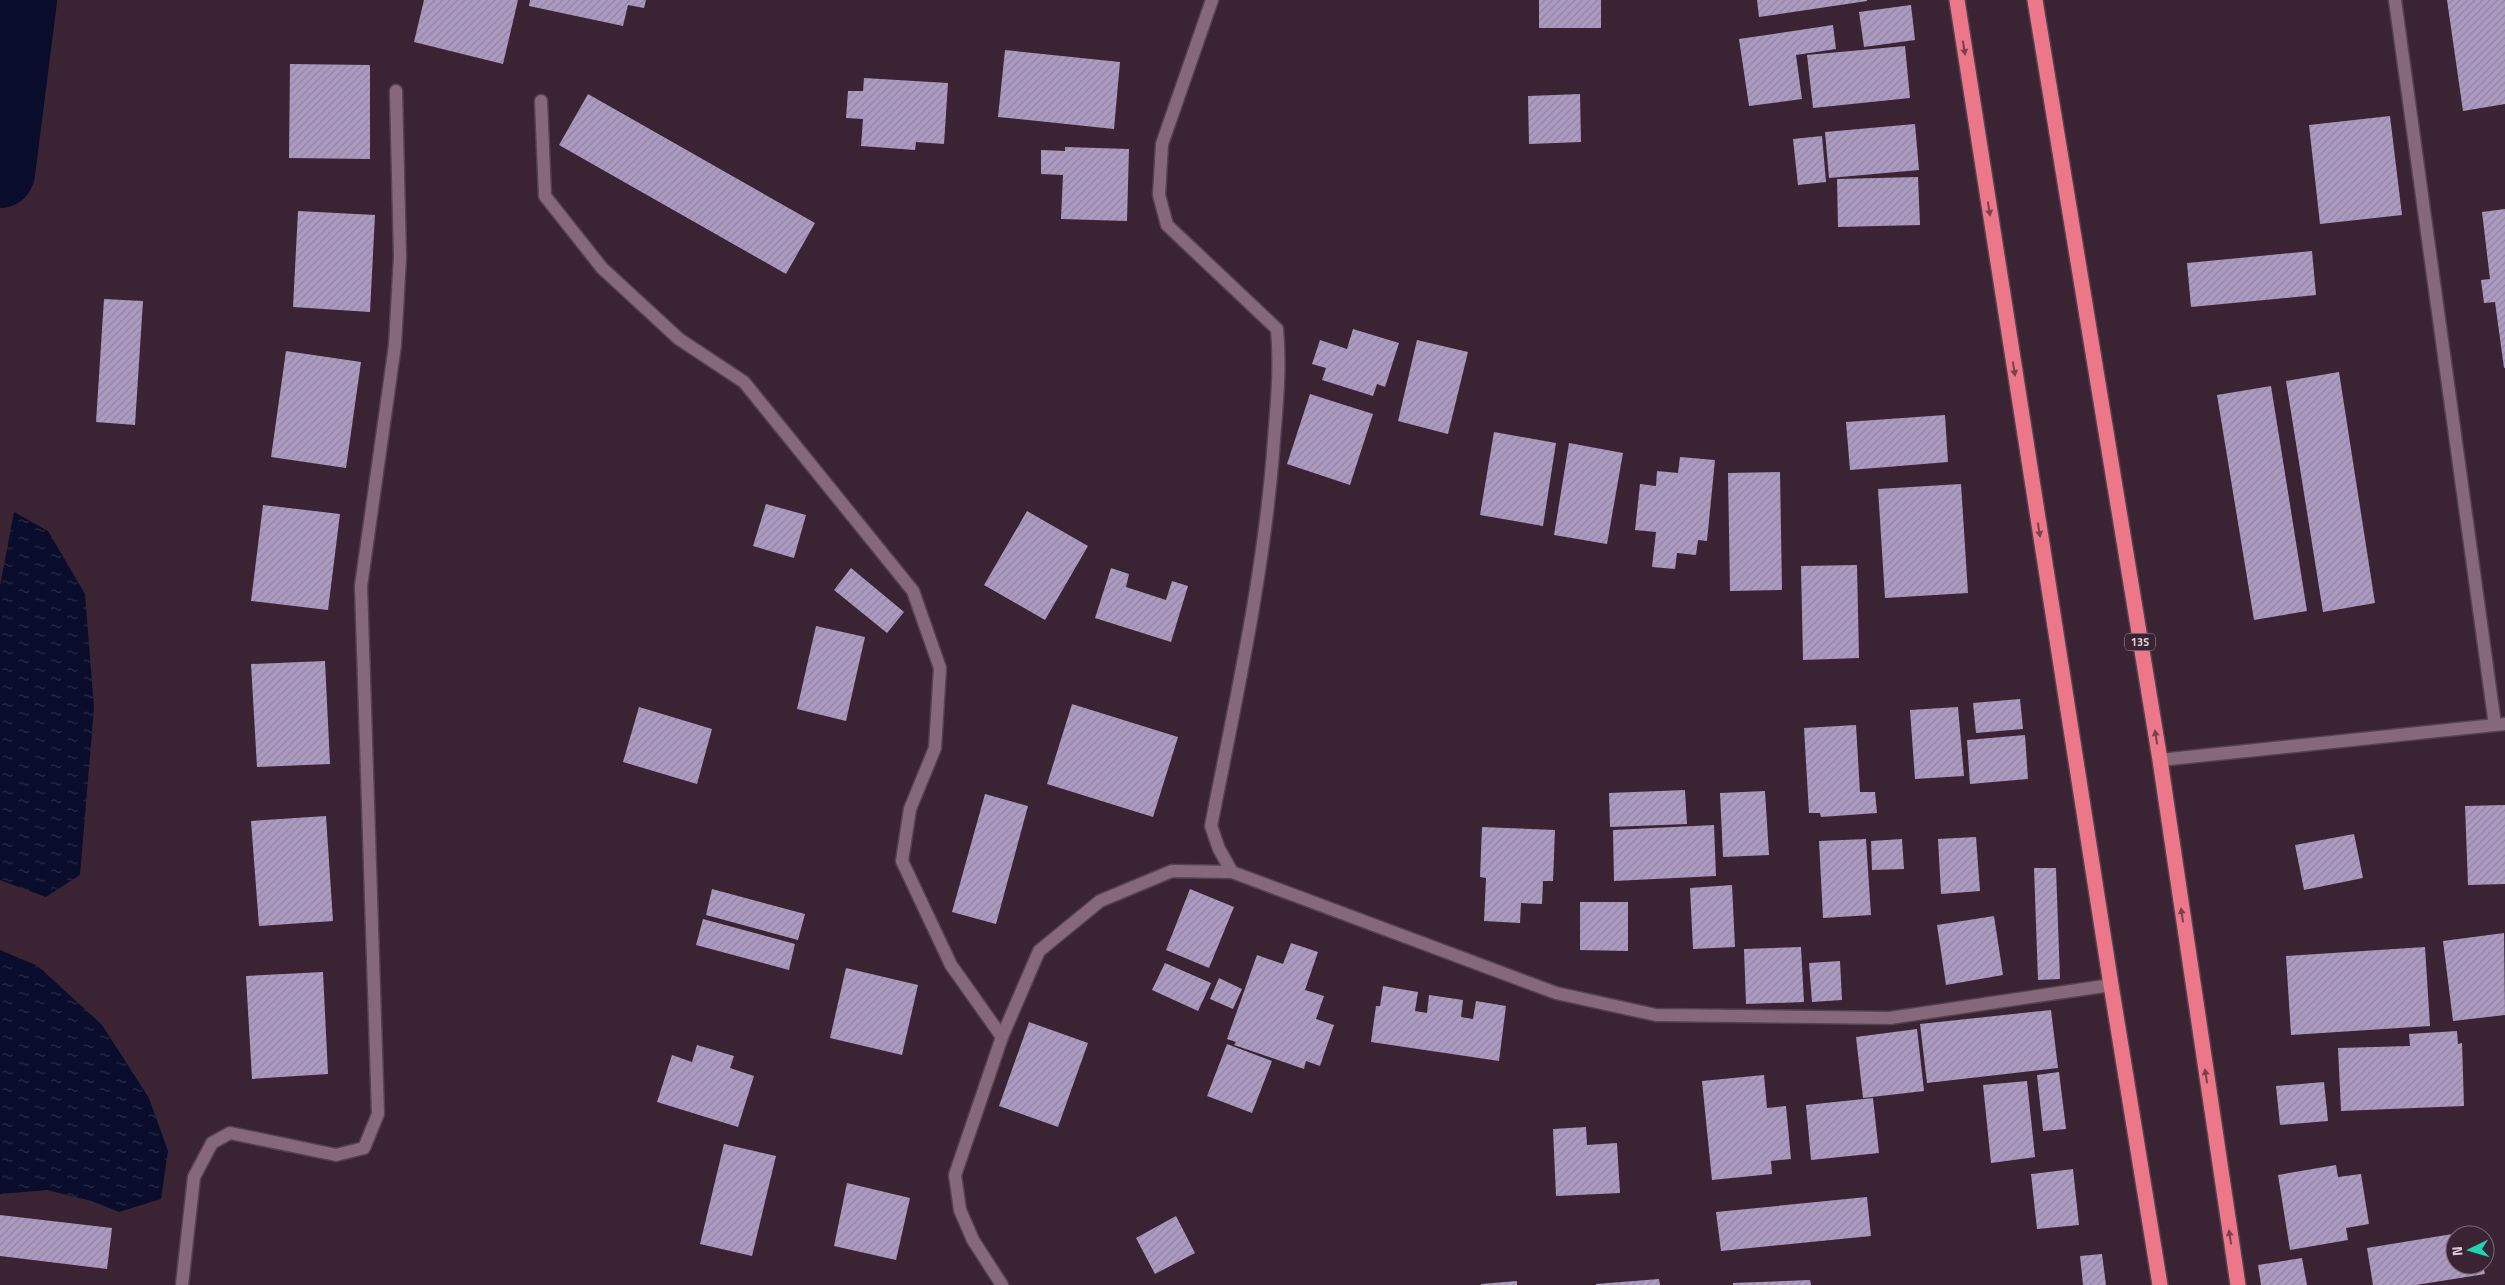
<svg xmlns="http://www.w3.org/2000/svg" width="2505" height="1285" font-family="'Titillium Web',sans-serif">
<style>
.water{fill:url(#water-ripples)}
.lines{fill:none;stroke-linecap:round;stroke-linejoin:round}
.river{stroke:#090c2a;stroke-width:70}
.building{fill:url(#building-hatch)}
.minor-casing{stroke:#554150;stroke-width:15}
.highway-casing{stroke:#554150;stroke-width:18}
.minor{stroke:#85697b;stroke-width:12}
.highway{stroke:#ec7789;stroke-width:15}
.oneway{fill:#784051}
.labels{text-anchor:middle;stroke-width:5;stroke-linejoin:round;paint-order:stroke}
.shield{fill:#3a2333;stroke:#ab99a6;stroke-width:1}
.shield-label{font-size:11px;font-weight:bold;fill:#dcccd7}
</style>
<defs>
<pattern id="water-ripples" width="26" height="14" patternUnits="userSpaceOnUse" patternTransform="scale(1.25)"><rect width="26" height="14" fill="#090c2a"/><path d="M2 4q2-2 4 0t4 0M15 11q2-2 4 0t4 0" fill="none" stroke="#2c2e48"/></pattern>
<pattern id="building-hatch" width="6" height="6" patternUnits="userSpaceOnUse" patternTransform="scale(1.25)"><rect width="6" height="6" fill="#ac9ac1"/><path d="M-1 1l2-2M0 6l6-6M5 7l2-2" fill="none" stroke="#9283a1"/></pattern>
</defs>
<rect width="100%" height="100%" fill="#3a2333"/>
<path class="water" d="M14 512 48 531 85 594 94 708 80 875 46 897 0 880V586Z
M0 950 38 966 102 1025 149 1098 168 1151 161 1199 119 1212 92 1201 47 1190 0 1194Z"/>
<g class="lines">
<path class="river" d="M0 173 22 0"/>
</g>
<path class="building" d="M424 0H518L503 64 414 42Z
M530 0H646L644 8 628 5 623 26 529 6Z
M1539 0H1601V28H1539Z
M1757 0H1867V1L1759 17Z
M2447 0H2505V104L2463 111Z
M1911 5 1915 40 1864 47 1859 12Z
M1833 25 1836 49 1796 55 1802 99 1749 106 1739 39Z
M1905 46 1910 98 1813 108 1807 55Z
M1005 50 1120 62 1114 129 998 117Z
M290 64 370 65V159L289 158Z
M864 78 948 83 944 144 916 142 915 150 861 146 863 119 846 118 848 91H863Z
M588 94 815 223 786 274 559 145Z
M1580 94 1581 142 1529 144 1528 96Z
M2390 116 2402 215 2320 224 2309 125Z
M1915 124 1919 170 1829 178 1825 132Z
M1822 136 1826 182 1798 185 1793 139Z
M1065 147 1129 149 1127 221 1061 219 1063 175 1041 174V150L1065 151Z
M1918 177 1920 225 1838 227 1837 179Z
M2505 209V368H2504L2495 302 2484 303 2481 280 2490 279 2482 212Z
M298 211 375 215 370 312 293 307Z
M2312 251 2316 295 2191 307 2187 263Z
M104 299 143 301 135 425 96 422Z
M1353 329 1399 343 1385 387 1377 384 1373 396 1322 380 1326 368 1312 364 1320 340 1347 349Z
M1417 340 1468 352 1448 434 1398 421Z
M286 351 361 362 346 468 271 457Z
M2339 372 2375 603 2323 612 2286 381Z
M2271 386 2307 611 2254 620 2217 395Z
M1310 394 1373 414 1350 485 1287 464Z
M1945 415 1948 462 1850 470 1846 422Z
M1494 432 1556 443 1543 526 1480 515Z
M1569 443 1623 453 1607 544 1554 535Z
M1680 457 1715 460 1707 541 1698 540 1696 555 1677 553 1675 569 1652 567 1656 532 1635 530 1640 484 1656 486 1657 471 1678 473Z
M1780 472 1782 590 1730 591 1728 473Z
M1961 484 1968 593 1885 598 1878 489Z
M766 504 806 515 794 558 753 546Z
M263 505 340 514 328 610 251 601Z
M1027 511 1088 546 1045 620 984 585Z
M1857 565 1859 658 1803 660 1801 566Z
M851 568 904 612 887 633 834 590Z
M1111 568 1129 574 1126 587 1166 600 1172 581 1188 586 1171 642 1095 618Z
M816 626 865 637 846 721 797 709Z
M325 661 330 764 257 767 251 664Z
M2020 699 2023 729 1976 733 1973 703Z
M1072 704 1178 737 1153 817 1047 784Z
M639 707 712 729 697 784 623 762Z
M1958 707 1964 776 1915 779 1910 710Z
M1856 725 1860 792H1875L1877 813 1821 817 1820 813H1809L1804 728Z
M2025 735 2028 779 1970 784 1967 740Z
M1685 790 1687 824 1610 827 1609 793Z
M1765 791 1769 855 1723 857 1720 793Z
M985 794 1028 806 996 924 952 912Z
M2505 805V884L2468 885 2465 806Z
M326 816 333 921 259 926 251 821Z
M1714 825 1716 876 1614 881 1613 830Z
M1482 827 1555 830 1553 881H1543L1542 904 1521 903 1520 923 1484 921 1486 878 1480 877Z
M2354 834 2363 878 2304 890 2295 845Z
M1976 837 1980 891 1941 894 1938 839Z
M1866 839 1871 915 1823 918 1819 841Z
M1902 839 1904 869 1872 870 1871 841Z
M2034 868H2056L2060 979 2038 980Z
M1732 885 1735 947 1693 949 1690 888Z
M712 889 805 914 798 940 706 915Z
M1190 889 1234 907 1209 968 1166 950Z
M1580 902H1628V951L1580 950Z
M1994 916 2003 975 1946 985 1937 925Z
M703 919 795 944 789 970 696 945Z
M2504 933 2505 1015 2453 1021 2443 941Z
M1291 943 1318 952 1305 990 1324 996 1316 1019 1334 1025 1320 1066 1306 1061 1304 1069 1234 1045 1236 1042 1227 1039 1257 955 1283 964Z
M1801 947 1804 1002 1746 1004 1744 949Z
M2425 947 2430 1026 2291 1035 2286 956Z
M1840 961 1842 1000 1812 1002 1809 963Z
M1165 963 1211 983 1198 1011 1152 990Z
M846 968 918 985 902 1055 830 1038Z
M323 972 328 1074 252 1079 246 976Z
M1219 978 1242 989 1233 1009 1210 999Z
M1383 986 1418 992 1415 1011 1427 1013 1429 995 1463 1000 1461 1017 1473 1019 1476 1001 1506 1006 1499 1061 1371 1042 1376 1006H1380Z
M2051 1010 2058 1068 1927 1083 1920 1024Z
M1029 1022 1088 1043 1058 1127 999 1106Z
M1917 1029 1924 1091 1863 1098 1856 1037Z
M2457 1031 2458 1044 2462 1043 2464 1106 2341 1111 2338 1048 2410 1046 2409 1034Z
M1227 1044 1272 1061 1252 1113 1207 1096Z
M697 1045 734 1056 730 1068 754 1076 738 1127 657 1102 672 1055 692 1062Z
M2059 1072 2066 1129 2043 1131 2037 1075Z
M1764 1075 1767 1108 1786 1106 1791 1159 1771 1161 1772 1174 1712 1180 1702 1081Z
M2027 1081 2035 1157 1991 1163 1983 1085Z
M2324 1082 2328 1121 2280 1125 2276 1086Z
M1873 1098 1879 1153 1811 1160 1806 1105Z
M1586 1127 1587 1145 1617 1143 1620 1193 1556 1196 1553 1129Z
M724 1144 776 1156 752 1256 700 1244Z
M2336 1165 2338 1177 2361 1174 2369 1224 2346 1228 2348 1240 2290 1250 2278 1175Z
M2073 1169 2079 1225 2037 1229 2031 1174Z
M847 1183 910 1198 896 1260 834 1246Z
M1867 1197 1871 1236 1721 1251 1716 1212Z
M0 1215 112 1228 107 1269 0 1256Z
M1176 1216 1195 1253 1155 1274 1136 1238Z
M2477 1230 2478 1235H2455V1265H2483L2485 1274 2416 1285H2373L2367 1248Z
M2102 1254 2106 1285H2083L2080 1256Z
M2302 1258 2307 1285H2261L2258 1265Z
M1659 1279 1660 1285H1596V1284Z
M1810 1280 1811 1285H1733V1283Z
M1517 1281V1285H1481V1284Z"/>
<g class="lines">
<defs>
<path id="minor" d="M1212 0 1162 144 1159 195 1167 225 1277 329C1281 372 1276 410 1273 453 1263 579 1235 703 1211 826L1219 849 1232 872
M2395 0 2495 725
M541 101 545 196 602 268 679 339 744 382 913 591 940 668 935 748 910 809 902 861 951 965 1002 1037
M2160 760 2505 724
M182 1285 194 1177 212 1143 230 1133 336 1155 364 1148 378 1114 361 586 395 345 400 257 396 91
M1002 1285 973 1240 960 1210 955 1175 1002 1037 1039 951 1100 901 1172 871 1232 872 1556 993 1656 1015 1890 1018 2111 985"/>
<path id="highway" d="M1957 0 2111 985 2160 1285
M2035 0 2160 760 2238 1285"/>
</defs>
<use href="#minor" class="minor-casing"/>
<use href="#highway" class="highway-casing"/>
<use href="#minor" class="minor"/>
<use href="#highway" class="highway"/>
</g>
<defs><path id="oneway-solid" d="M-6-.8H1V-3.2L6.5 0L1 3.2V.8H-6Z" transform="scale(1.25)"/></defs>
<g class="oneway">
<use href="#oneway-solid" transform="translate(1964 48) rotate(81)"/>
<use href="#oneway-solid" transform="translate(1989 209) rotate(81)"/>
<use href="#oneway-solid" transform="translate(2014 369) rotate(81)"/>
<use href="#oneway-solid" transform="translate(2039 530) rotate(81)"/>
<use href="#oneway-solid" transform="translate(2156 737) rotate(-99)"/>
<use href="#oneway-solid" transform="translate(2182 915) rotate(-98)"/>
<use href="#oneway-solid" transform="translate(2206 1076) rotate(-99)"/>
<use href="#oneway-solid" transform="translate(2230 1237) rotate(-99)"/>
</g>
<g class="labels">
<rect class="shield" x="2125" y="633.5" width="30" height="17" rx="4"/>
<g class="shield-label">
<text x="2140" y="646">13S</text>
</g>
</g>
<g transform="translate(2470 1250) rotate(265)"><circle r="24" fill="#3a2333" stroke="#7b6775"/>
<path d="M0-4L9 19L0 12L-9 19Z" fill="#1ed5b0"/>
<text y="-8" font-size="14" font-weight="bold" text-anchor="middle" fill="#dcccd7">N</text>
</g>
</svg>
